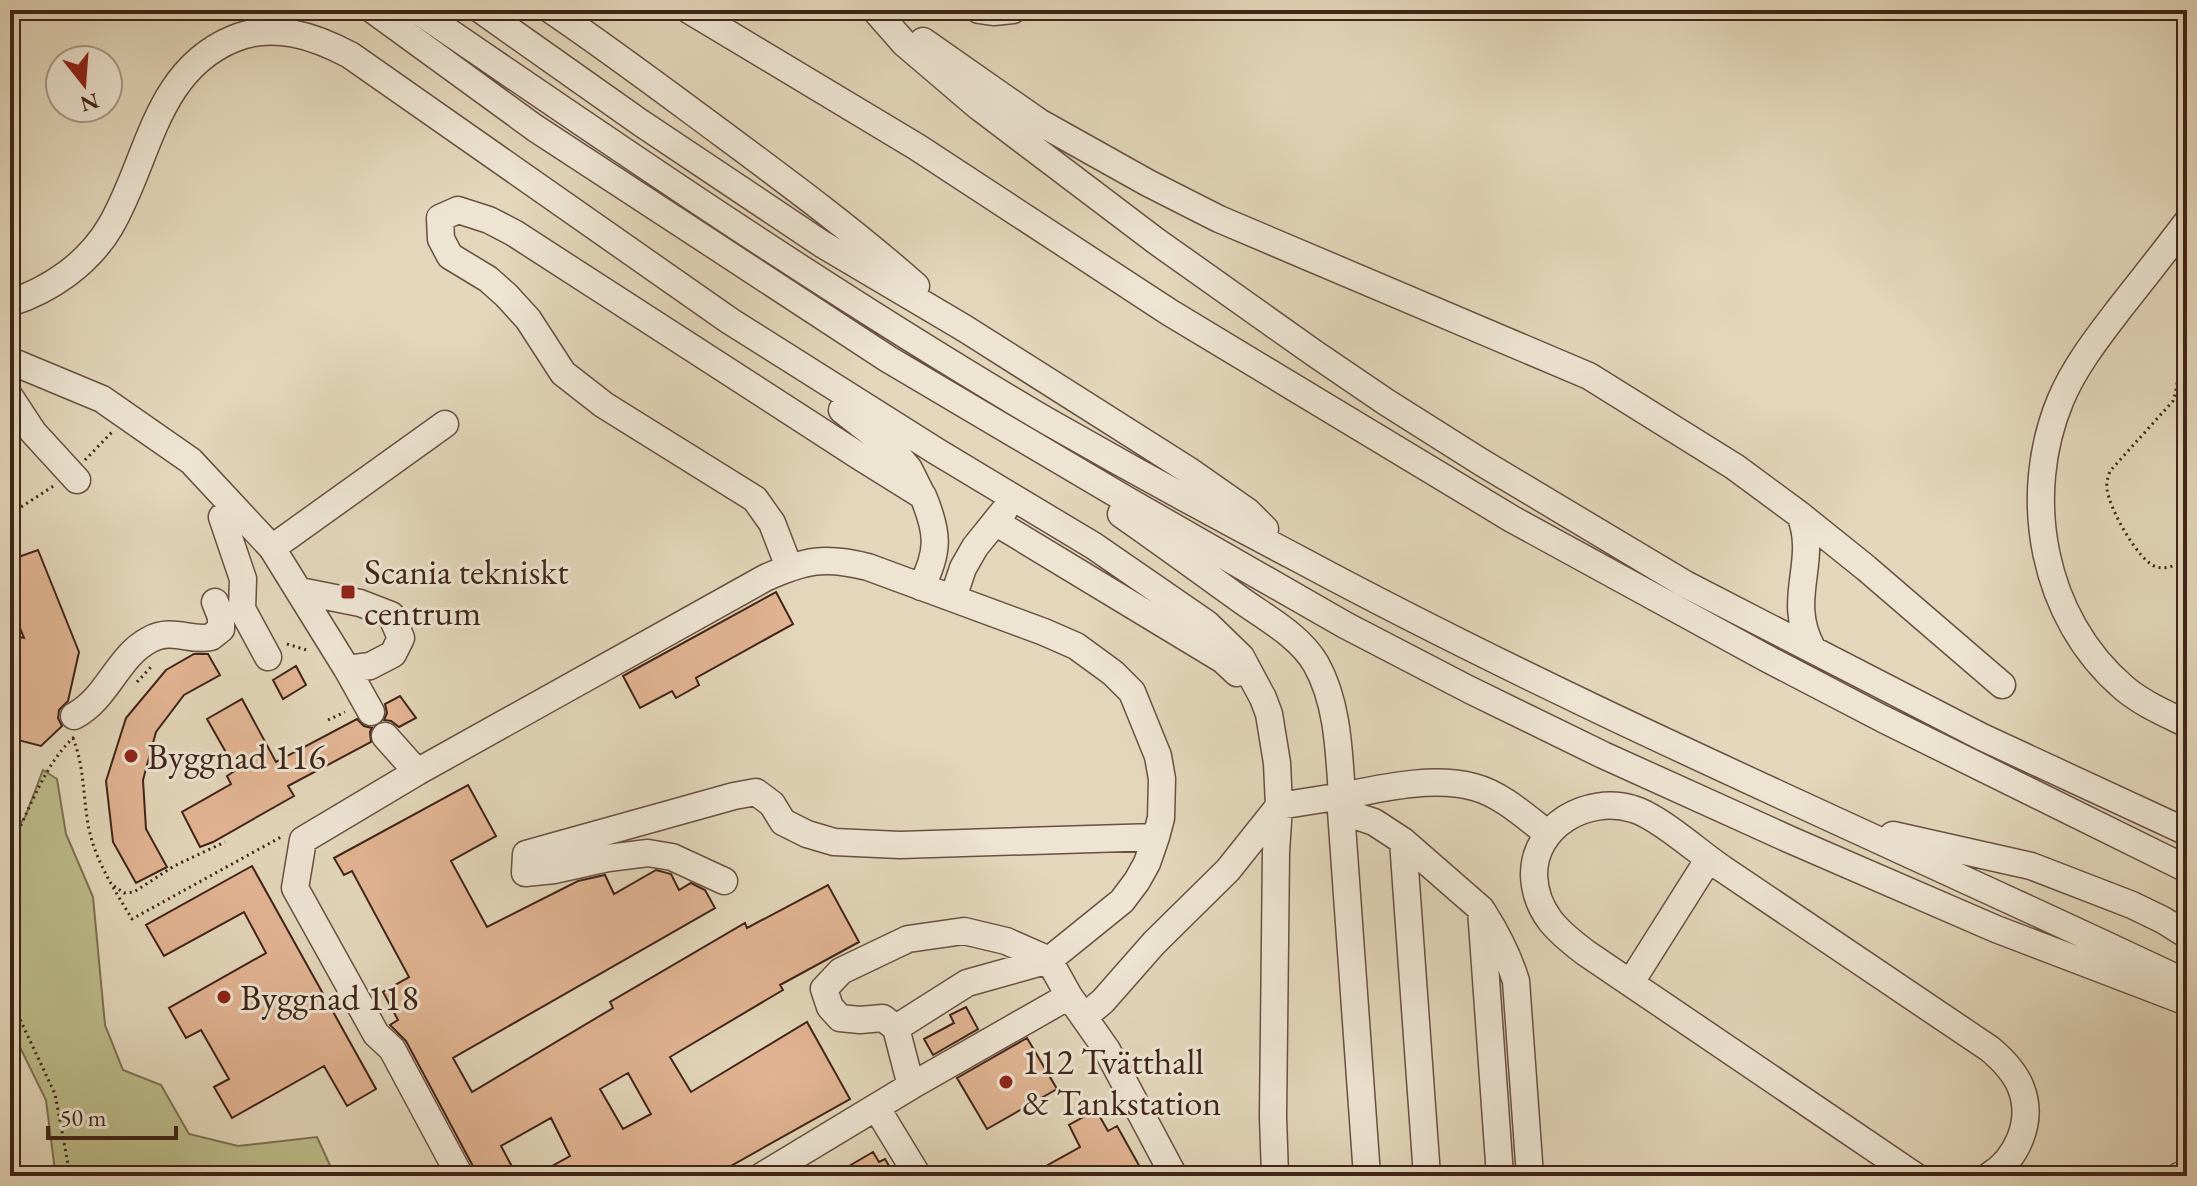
<svg xmlns="http://www.w3.org/2000/svg" width="2197" height="1186" font-family="'EB Garamond',serif">
<style>
.green{fill:#bcbc8a;stroke:#7e7052;stroke-width:2}
.building{fill:#e2b493;stroke:#402419;stroke-width:2;fill-rule:evenodd}
.lines{fill:none;stroke-linecap:round;stroke-linejoin:round}
.minor-casing{stroke:#695041;stroke-width:29}
.path{stroke:#402419;stroke-width:3;stroke-dasharray:2 4;stroke-linecap:butt}
.minor{stroke:#ede4d2;stroke-width:26}
.poi-dot{fill:#8f2418;stroke:#ede4d2;stroke-width:3}
.labels{text-anchor:middle;stroke-width:6;stroke-linejoin:round;paint-order:stroke}
.poi-label{font-size:36px;fill:#402419;stroke:#ede4d2;text-anchor:start}
</style>
<rect width="100%" height="100%" fill="#e3d6ba"/>
<filter id="stains"><feTurbulence type="fractalNoise" baseFrequency=".0025" numOctaves="4"/><feColorMatrix values="0 0 0 0 .2 0 0 0 0 .09 0 0 0 0 .02 0 0 0 .5 -.17"/></filter>
<radialGradient id="worn" r=".72"><stop offset=".6" stop-color="#630" stop-opacity="0"/><stop offset="1" stop-color="#630" stop-opacity=".3"/></radialGradient>
<path class="green" d="M43 770 57 779 66 834 93 897 105 1025 123 1070 161 1085 189 1134 238 1146 317 1137 335 1176H46L55 1171 46 1100 10 1027V838L25 817Z"/>
<path class="building" d="M38 550 79 652 68 701 59 710 58 718 62 726 41 746 10 738V635L24 638 10 603V560Z
M776 592 793 624 696 678 699 685 676 698 672 691 640 708 623 676Z
M194 654H208L220 675 184 695 156 732 143 780 146 829 167 867 136 883 113 842 106 781 126 718 166 670Z
M296 666 306 685 283 699 273 680Z
M400 696 416 718 399 727 391 721 384 720 387 713 385 704Z
M242 699 276 762 357 719 364 726 372 728 370 732 371 742 288 786 294 796 213 842 200 847 182 812 231 784 227 776 236 770 207 719Z
M468 785 496 836 451 861 487 927 578 881 605 875 614 894 656 870 671 874 679 890 691 883 705 890 715 908 453 1058 472 1092 613 1008 610 1002 745 923 747 928 828 885 859 942 780 985 783 990 670 1057 691 1092 807 1022 850 1099 713 1176H534L570 1156 551 1118 501 1146 517 1176H476L474 1168 406 1041 390 1025 398 1020 383 992 409 977 352 871 344 875 334 858ZM628 1073 651 1114 623 1129 600 1089Z
M252 866 376 1089 347 1106 324 1066 232 1118 214 1087 229 1079 201 1030 186 1038 169 1008 266 953 244 912 164 956 146 925Z
M966 1007 978 1029 933 1055 924 1039 954 1023 950 1015Z
M1027 1038 1057 1089 987 1129 957 1078Z
M1096 1110 1108 1131 1117 1126 1145 1176H1054L1048 1165 1080 1147 1069 1125Z
M873 1152 879 1162 885 1159 895 1176H832Z"/>
<g class="lines">
<defs>
<path id="minor" d="M373 10 535 128 888 359 1125 499 1345 625 1468 689 1603 755 1793 841 1996 929 2187 1002
M417 10C624 152 831 294 1047 421 1129 468 1213 514 1297 558 1587 714 1890 842 2187 983
M481 10 641 123 822 244 964 328 1188 470 1248 512 1265 529
M551 10C610 50 667 93 724 135 790 184 855 232 916 286
M689 10 917 147 1169 312 1512 519 1766 658 1883 719 2187 869
M875 10 904 43 979 107 1156 241 1314 353 1386 402 1481 462 1685 584 1982 737 2187 832
M979 10 993 12 1013 10
M923 41 1039 122 1148 183 1219 219 1589 376 1735 467 1800 515 1866 568 2002 685
M2187 222C2165 251 2143 279 2120 308 2098 337 2075 366 2061 399 2020 496 2042 618 2124 688 2143 704 2165 713 2187 724
M10 303C50 290 88 264 110 227 149 161 154 72 233 39 273 22 314 36 350 55L730 321 936 451 1094 546 1207 624 1241 657 1263 698 1269 714 1277 763 1279 806 1276 852 1273 1117 1275 1176
M10 363 18 364 102 399 191 461 272 548 347 669 371 712
M10 397 33 432 77 480
M842 410 892 449 909 469 921 493
M1121 514C1161 542 1201 571 1241 600 1266 618 1300 636 1316 664 1338 703 1339 752 1342 796 1382 788 1433 776 1474 787 1501 794 1526 817 1548 834
M1800 515C1819 562 1785 598 1812 648
M222 517 243 579 242 609 268 657
M995 522 1223 660 1237 673
M272 548 445 424
M789 567 772 523 755 499 604 405 563 373 528 319 506 295 488 279 450 256 441 239 440 218 458 210 489 220 514 233 859 456 923 496C938 532 940 551 921 587
M300 591 360 603 391 615 401 638 393 654 370 666 347 669
M953 598 963 568 975 547 1004 511
M74 716C108 698 117 657 149 640 172 627 191 642 211 637 212 636 220 630 221 629V617L215 602
M385 736 417 772 765 578C805 560 825 556 868 567L1044 632 1076 646 1113 673 1132 692 1158 756 1162 779 1161 818 1156 837 1147 863 1137 881 1122 901 1049 960 1006 941 964 931 908 939 841 971 824 989 830 1007 840 1018 860 1020 883 1018 896 1028 911 1086 1069 996
M417 772 303 840 295 888 376 1034 392 1049 460 1176
M1341 811 1374 822 1403 841 1481 909 1500 1176
M1893 835 2031 866 2132 905 2163 920 2187 935
M1403 841 1427 1176
M724 881 672 857 648 853 608 858 554 870 525 873 526 854 734 796 756 792 772 804 783 822 807 834 834 842 900 845 1156 837
M1483 912C1497 934 1508 955 1516 981L1530 1176
M1631 982 1708 860
M1084 1017 1103 1001 1154 943 1228 870 1279 806 1342 796 1341 811 1367 1176
M896 1028 967 983 1049 960 1069 996 1107 1050 1174 1176
M876 1107 918 1176
M762 1176 911 1086
M1915 1176 1586 953C1558 932 1536 913 1534 876 1533 826 1587 795 1633 809 1658 816 1699 853 1723 869 1812 929 1901 989 1990 1049 2003 1060 2015 1072 2021 1088 2034 1121 2017 1159 1989 1176
M2179 1176 2187 1173"/>
</defs>
<use href="#minor" class="minor-casing"/>
<path class="path" d="M2187 330C2176 352 2181 378 2173 401L2110 471C2108 477 2106 483 2107 489 2109 508 2139 563 2157 567 2167 570 2178 564 2187 560
M85 460 113 431
M10 511 18 509 55 485
M287 644 310 651
M137 682 151 667
M328 720 345 712
M73 738C84 766 83 794 88 824 94 859 114 889 132 919L281 837
M10 847C30 810 43 766 74 737
M114 886 124 893 134 892 174 866 225 842
M10 998 55 1094 68 1164 73 1176"/>
<use href="#minor" class="minor"/>
</g>
<g class="poi-dot">
<rect x="340" y="584" width="16" height="16" rx="4"/>
<circle cx="131" cy="756" r="8"/>
<circle cx="224" cy="997" r="8"/>
<circle cx="1006" cy="1082" r="8"/>
</g>
<g class="labels">
<g class="poi-label">
<text x="364" y="584">Scania tekniskt<tspan x="364" dy="41">centrum</tspan></text>
<text x="147" y="769">Byggnad 116</text>
<text x="240" y="1010">Byggnad 118</text>
<text x="1022" y="1074">112 Tvätthall<tspan x="1022" dy="41">&amp; Tankstation</tspan></text>
</g>
</g>
<rect width="2197" height="1186" fill="none" stroke="#e3d6ba" stroke-width="40"/>
<rect x="12" y="12" width="2173" height="1162" fill="none" stroke="#402419" stroke-width="4"/>
<rect x="20" y="20" width="2157" height="1146" fill="none" stroke="#402419" stroke-width="2"/>
<g transform="translate(84 84) rotate(163)"><circle r="38" fill="#ede4d2" stroke="#a89788" stroke-width="2"/>
<path d="M0-6L14 30L0 20L-14 30Z" fill="#8f2418"/>
<text y="-12" font-size="22" font-weight="bold" text-anchor="middle" fill="#402419">N</text>
</g>
<path d="M48 1126v12h128v-12" fill="none" stroke="#402419" stroke-width="4"/>
<text x="60" y="1126" font-size="24" fill="#402419" stroke="#ede4d2" stroke-width="6" paint-order="stroke">50 m</text>
<rect width="100%" height="100%" filter="url(#stains)"/>
<rect width="100%" height="100%" fill="url(#worn)"/>
</svg>
